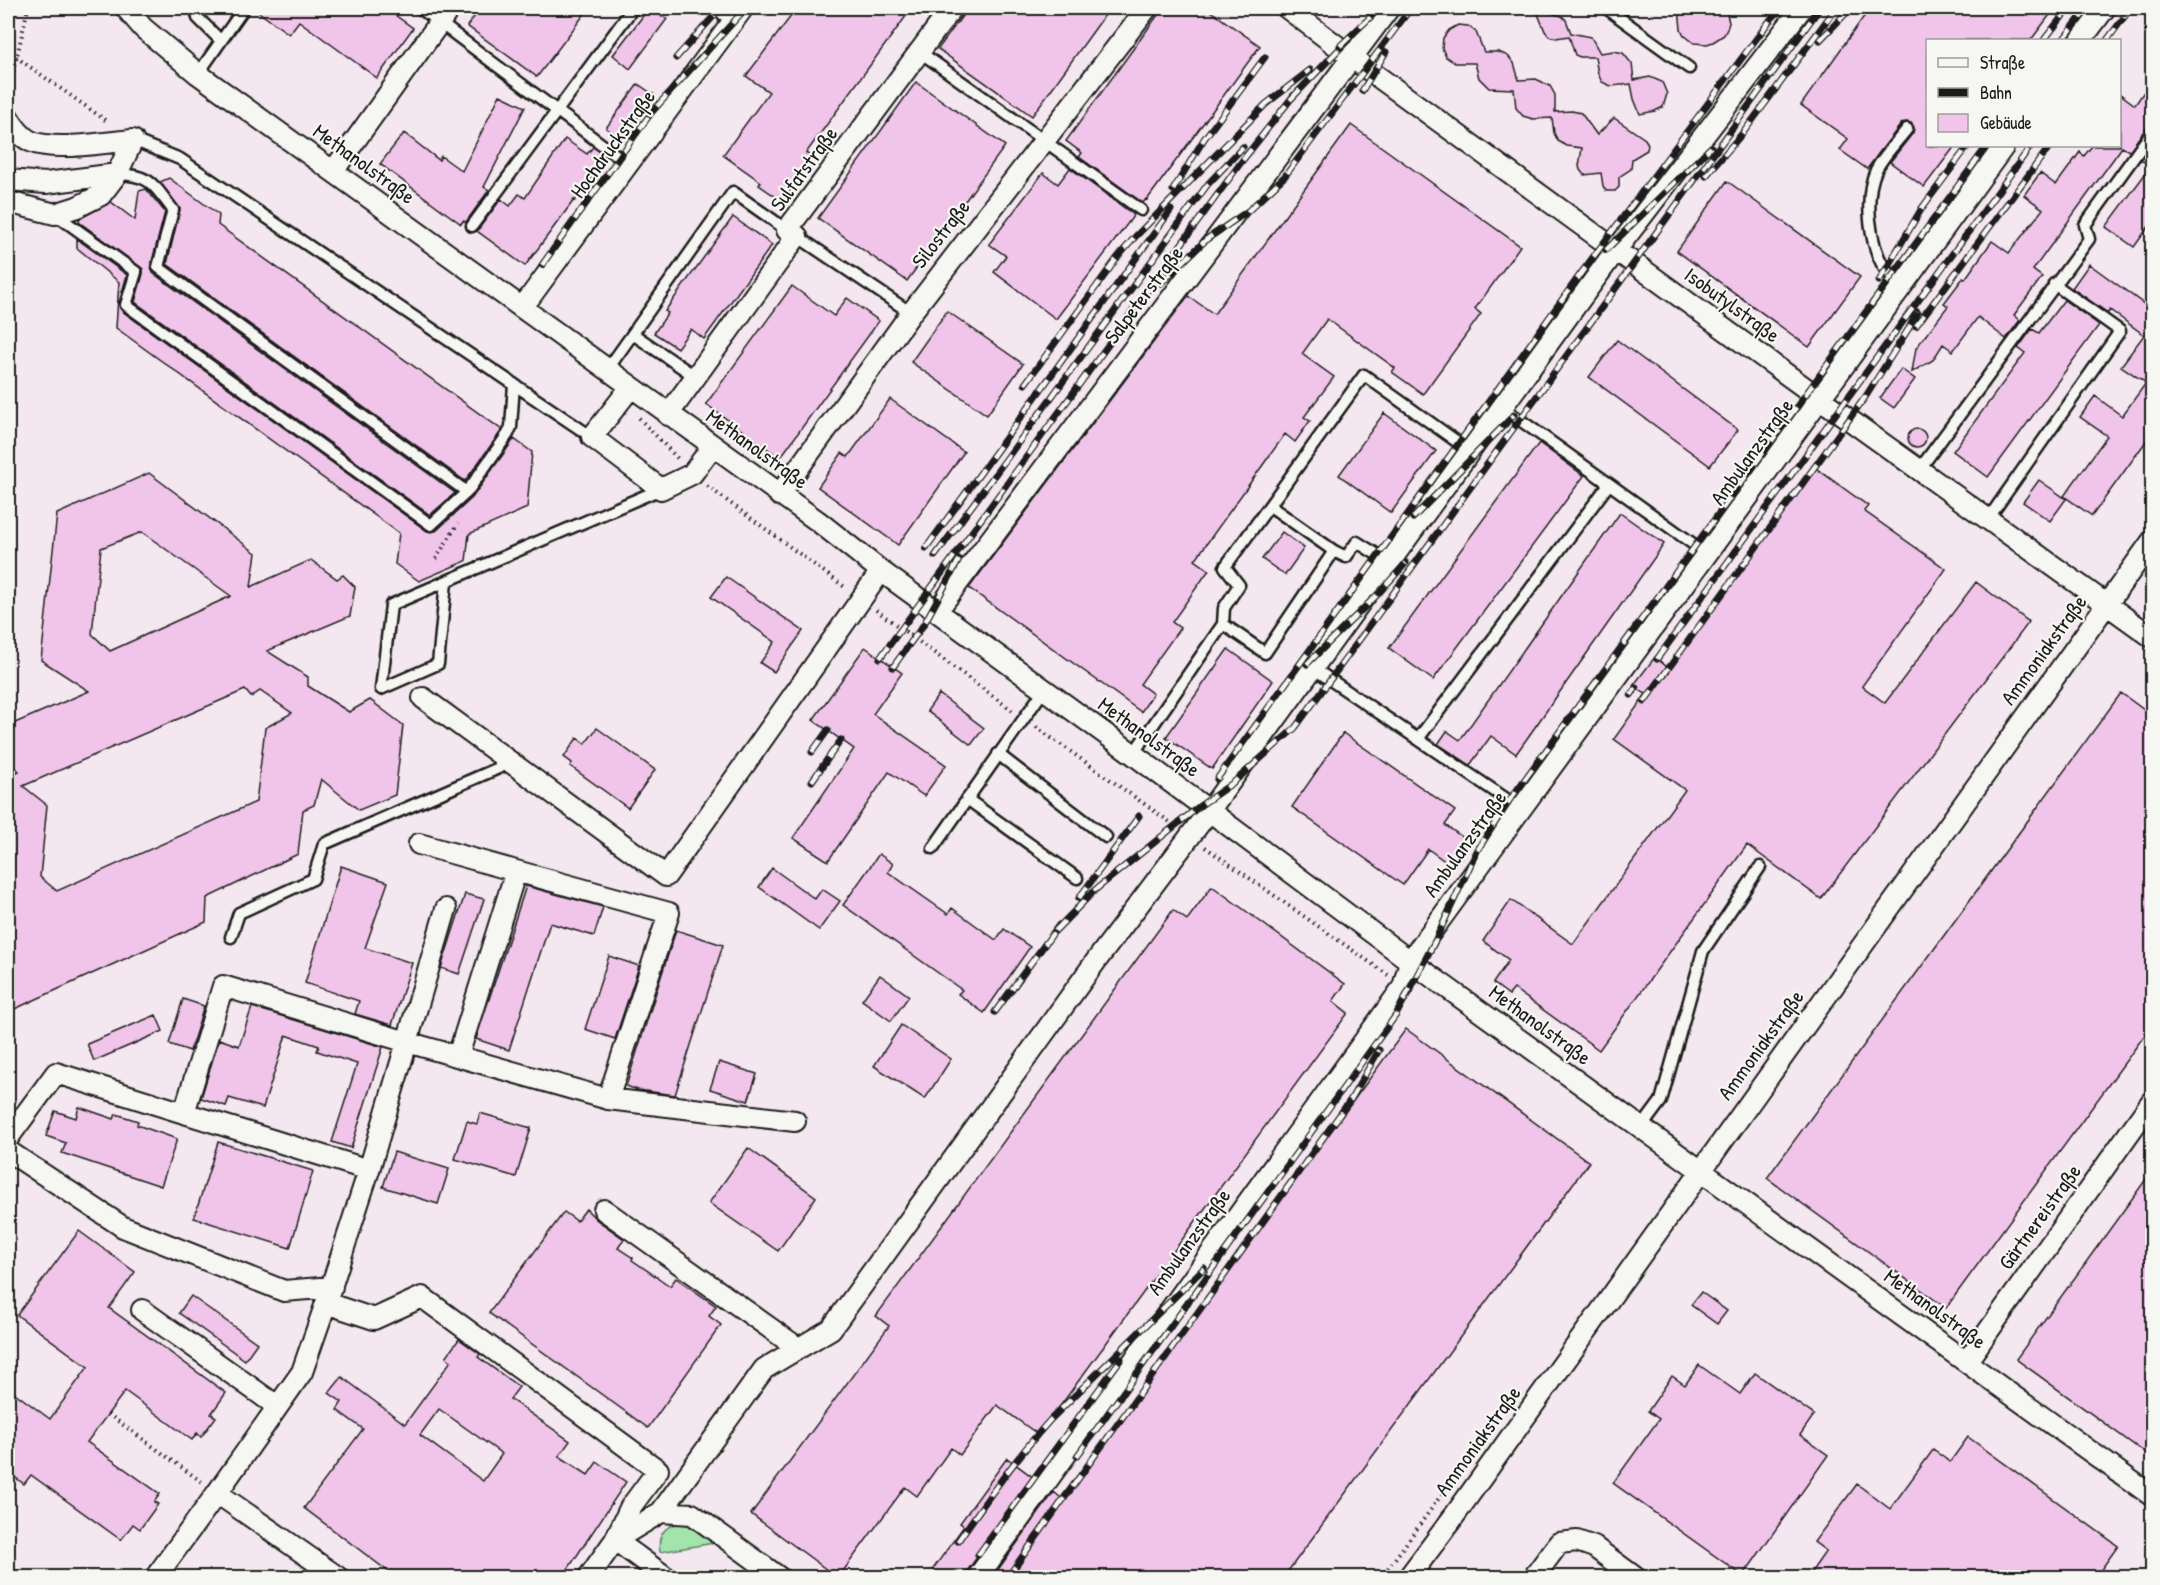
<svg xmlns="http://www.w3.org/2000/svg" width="2160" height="1585" font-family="'Patrick Hand',sans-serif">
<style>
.green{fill:#a3e4ad;stroke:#608064;stroke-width:1.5}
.building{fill:#f1c5ea;stroke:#1c1c1c;stroke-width:1.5;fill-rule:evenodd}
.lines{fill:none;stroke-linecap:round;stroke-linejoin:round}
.lane-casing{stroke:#1c1c1c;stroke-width:15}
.street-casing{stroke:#1c1c1c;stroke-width:24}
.path{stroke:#1c1c1c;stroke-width:4;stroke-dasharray:1.5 4.5;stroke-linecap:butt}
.lane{stroke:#f6f6f2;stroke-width:10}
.street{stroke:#f6f6f2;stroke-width:20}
.rail-casing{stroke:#1c1c1c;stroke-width:7}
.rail{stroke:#f6f6f2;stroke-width:4.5;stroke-dasharray:14;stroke-linecap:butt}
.labels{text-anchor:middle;stroke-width:4.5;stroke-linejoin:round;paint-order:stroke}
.street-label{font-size:21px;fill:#1c1c1c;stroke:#f6f6f2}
</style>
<rect width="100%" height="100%" fill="#f4e7f0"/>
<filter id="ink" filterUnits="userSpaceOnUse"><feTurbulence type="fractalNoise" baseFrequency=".0167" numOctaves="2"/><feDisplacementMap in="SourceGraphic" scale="12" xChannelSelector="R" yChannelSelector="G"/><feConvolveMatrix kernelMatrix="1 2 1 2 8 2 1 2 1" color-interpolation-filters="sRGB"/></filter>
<g filter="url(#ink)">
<path class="green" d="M678 1523 690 1525 714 1543 660 1552C657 1536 663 1527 678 1523Z"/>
<path class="building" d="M253 8H385L413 28 377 78 299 21 289 34Z
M481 8H589L537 77 467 26Z
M649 8 667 19 630 69 613 55Z
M797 8H912L806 153 816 160 793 193 790 191 782 201 759 185 761 182 723 155 769 92 746 76Z
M968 8H1110L1032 116 938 49Z
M1163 8H1206L1260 46 1147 200 1146 199 1143 203 1079 157 1082 153 1066 141Z
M1679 8H1726L1729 23 1727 29 1724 35 1713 42 1707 44 1694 43 1684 35 1681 29Z
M1870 8H2055L2031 40H1928V146H1955L1924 187 1890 162 1913 133 1914 127 1911 123 1905 122 1901 124 1867 169 1840 150 1848 139 1801 105Z
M1536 9 1562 16 1566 20 1571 33 1591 37 1600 53 1614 51 1623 53 1632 64 1634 80 1650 77 1662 82 1667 94 1663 107 1655 111 1640 114 1634 99 1631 84 1611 86 1602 82 1598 74 1595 57H1580L1575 55 1569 36 1556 38 1549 36 1545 31Z
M1458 25 1468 26 1476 32 1484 52H1499L1508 56 1514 63 1519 80 1536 79 1550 86 1555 95V112L1572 111 1581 113 1597 135 1614 118 1645 139 1648 144 1647 150 1632 159 1631 169 1619 177V187L1615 191H1606L1603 186 1601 173 1584 175 1580 170 1579 166 1582 148 1566 146 1558 141 1554 133 1552 118 1533 119 1523 116 1516 108 1514 89 1489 88 1479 78 1475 63H1455L1446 57 1442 48 1443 38 1449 30Z
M2152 80V125L2146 128 2129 151 2122 147 2033 270 2042 277 2014 315 2020 320 2006 339 1978 317 1953 351 1943 344 1933 360 1912 372 1916 348 1948 306 1944 303 1963 278 1965 279 1992 241 2009 253 2043 209 2024 195 2040 173 2056 185 2080 152 2084 156 2092 146H2120V94L2135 105Z
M916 82 1005 146 907 281 818 218Z
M638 84 654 95 622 140 606 128Z
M500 95 525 107 484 187 489 190 466 222 463 221 461 224 380 164 404 133 439 160 441 156 462 171Z
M1351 125 1520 246 1475 309 1481 314 1423 394 1392 372 1395 368 1327 319 1302 354 1334 377 1304 417 1310 421 1295 442 1285 434 1195 560 1209 570 1172 622 1180 628 1140 684 1153 694 1141 712 969 588 1188 296 1214 314Z
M565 139 587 154 593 147 606 157 575 201 574 200 525 266 477 231 501 199 510 206 519 194 525 198Z
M2152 144V222L2134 247 2106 227 2151 166 2141 160Z
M1070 168 1134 215 1056 319 994 272 1006 256 989 244 1043 173 1058 184Z
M169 178 219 215 218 225 502 430 465 481 167 264 180 209 160 182Z
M1727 181 1860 277 1809 347 1677 251Z
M146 189 165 212 151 265 153 273 455 493 430 515 135 302 143 274V269L79 222V219L111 202 135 220 139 191Z
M733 217 772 245 704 339 691 329 677 348 654 333 668 313 665 311Z
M77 239 127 275 119 303 122 311 427 531H436L472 498 514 439 532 452 527 508 469 534 466 561 419 581 395 564 399 533 116 328 119 282 77 248Z
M2089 264 2152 310V433L2092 516 2064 496 2107 436 2080 417 2095 396 2122 416 2146 383 2121 366 2144 335 2110 310 2108 313 2072 288Z
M792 286 834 316 847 298 879 321 780 458 706 404Z
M2064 300 2099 325 1988 477 1953 451 2025 353 2018 348 2032 329 2039 333Z
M947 311 1023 364 987 415 911 362Z
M1617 340 1738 430 1710 466 1589 377Z
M1901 369 1915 379 1894 408 1880 398Z
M890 399 964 452 898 545 818 487 842 453 848 457Z
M1384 413 1436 451 1391 513 1339 475Z
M1908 438a9 9 0 1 1 18 0a9 9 0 1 1-18 0Z
M1539 443 1584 476 1433 680 1389 648Z
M1813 466 1868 506 1864 511 1946 569 1862 686 1885 703 1976 582 2029 622 1821 899 1747 845 1599 1050 1514 989 1509 995 1493 983 1509 960 1483 941 1511 900 1573 944 1685 790 1614 739 1646 694 1633 686 1655 657 1667 667Z
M149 473 256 553 251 587 311 560 337 579 343 575 355 587 350 616 267 651 308 677V686L349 712 370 700 403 725 395 795 359 810 321 779 314 805 303 810 298 854 207 898 206 922 8 1012V774L10 776 19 771 8 760V726L89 691 41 660 57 514ZM142 532 231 596 110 651 92 634 101 548ZM245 690 251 697 260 691 292 713 265 728 256 802 57 891 40 877 47 805 23 786Z
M2039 480 2066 499 2050 521 2023 502Z
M1620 513 1664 544 1516 754 1491 736 1470 765 1438 744 1447 731 1460 740Z
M1282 532 1304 548 1285 575 1262 559Z
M726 577 803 631 774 672 760 663 775 642 711 597Z
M865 647 902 673 873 714 946 765 924 796 889 772 828 861 793 838 854 749 813 720Z
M1228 649 1273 681 1212 769 1166 737Z
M2121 693 2152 716V1025L1946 1308 1767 1178Z
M939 694 984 728 971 745 927 711Z
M597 728 655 770 628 808 570 766 572 763 564 757 577 738 585 744Z
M1343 733 1455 811 1445 825 1471 843 1453 867 1428 849 1403 885 1292 807Z
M879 854 893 864 888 872 948 914 952 908 996 940 1004 929 1030 947 984 1013 958 994 962 990 843 905Z
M341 866 388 882 365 948 412 963 392 1025 355 1014 359 1001 305 983Z
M772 868 815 899 822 889 840 901 819 930 759 887Z
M526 886 603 907 594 936 550 923 509 1050 476 1039Z
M1212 886 1345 984 1333 1001 1348 1013 1039 1435 997 1405 960 1455 951 1448 917 1496 905 1487 838 1578 751 1514 889 1326 876 1316 1173 910 1187 920Z
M465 894 484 899 459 974 441 968Z
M676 930 723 945 675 1095 638 1090 626 1086Z
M609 956 639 966 615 1039 585 1029Z
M880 975 909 996 891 1021 862 1000Z
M183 999 204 1006 190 1051 169 1044Z
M252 1007 383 1047 351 1148 332 1142 357 1064 317 1051 319 1046 286 1035 263 1108 229 1098 226 1106 201 1098 219 1039 239 1046Z
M156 1015 163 1031 94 1061 87 1044Z
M901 1025 951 1059 925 1099 874 1066Z
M1406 1029 1589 1162 1283 1578H992L1054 1492 1061 1498Z
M719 1062 757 1074 748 1101 710 1089Z
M79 1107 114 1119 116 1114 138 1121 137 1125 177 1139 161 1186 62 1153 66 1143 46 1136 55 1111 76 1118Z
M480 1113 531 1128 516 1177 455 1159 467 1121 477 1124Z
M218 1142 313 1171 290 1248 194 1218Z
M748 1148 816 1197 778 1251 709 1203Z
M394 1152 449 1169 438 1204 383 1187Z
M2152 1171V1458L2016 1359Z
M586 1209 597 1220 624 1239 618 1248 633 1258 632 1260 670 1286 676 1278 716 1306 709 1316 721 1325 648 1428 489 1313 564 1212 577 1221Z
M79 1231 135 1272 109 1308 226 1393 211 1414 216 1417 201 1437 197 1433 192 1440 125 1391 87 1442 160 1494 154 1502 158 1504 140 1529 133 1524 121 1540 31 1475 24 1484 8 1472V1388L50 1419 88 1367 17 1315Z
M1701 1292 1727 1311 1717 1324 1691 1305Z
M191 1296 257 1343 245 1360 179 1313Z
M459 1339 480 1354 478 1357 519 1387 510 1399 570 1441 559 1456 588 1475 597 1462 626 1482 562 1578H397L304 1508 363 1429 337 1410 342 1402 329 1393 342 1377 405 1424 451 1361 446 1357ZM439 1409 502 1454 483 1481 420 1435Z
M1699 1365 1740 1394 1755 1373 1814 1415 1800 1435 1828 1455 1743 1576 1613 1483 1659 1419 1648 1411 1672 1376 1685 1385Z
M1968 1437 2118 1546 2095 1578H1807L1826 1551 1814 1542 1857 1484 1890 1509 1933 1450 1950 1462Z
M1007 1458 1034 1478 967 1571 965 1578H945L933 1569 964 1526 960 1523Z"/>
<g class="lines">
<defs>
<path id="lane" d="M196 8 198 18 220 40
M420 8 628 164
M715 8 732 22
M1606 8 1689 68
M920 52 1141 210
M198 74 244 8
M133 140 180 159 592 437
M117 174C151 175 153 184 173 210L158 267 467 492
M55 214 136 272 126 305 431 525 467 492 508 434 511 427 514 384
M472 226 633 8
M797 236 911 313
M1902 284C1897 280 1889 275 1885 269 1869 244 1864 197 1876 170 1883 156 1897 142 1907 129
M633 334 696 377
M607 370 733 192 787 230
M1502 407 1707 554
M1919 470 2089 239 2085 225 2152 132
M1270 506 1334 551
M1988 519 2120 331 2054 284
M446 582 438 664 381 689 391 605 661 489
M1223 624 1265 653 1334 551 1346 557 1357 542 1389 562
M1313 668 1521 809
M1418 739 1609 484
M998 754 1106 837
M1133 754 1223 624 1224 608 1239 585 1225 567 1364 375 1470 451
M967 799 1077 878
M933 848 1044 690
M231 937 239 913 313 879 324 844 510 763
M1641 1128 1661 1101 1703 951 1760 867"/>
<path id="street" d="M126 8 143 28 198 74 819 522 881 571 1133 754 1410 961 2152 1496
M1287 8 1366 68 1808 390 2152 637
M2081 40 2105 8
M8 117C14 127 20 136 30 141 53 152 108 142 133 140
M334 170 450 8
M8 180 46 183 117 174
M8 202 55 214 77 207 101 195 117 174 133 140
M522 308 743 8
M631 387 592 437 661 489 692 474 712 447
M668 415 797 236 787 230 952 8
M779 495 911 313 1147 8
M937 611 1389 8
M423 698 666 876 881 571
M419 844 516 871
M608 1099 795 1121
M8 1138 56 1073 184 1113
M8 1151 123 1227 284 1291 332 1287
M369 1170 184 1113 223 986 407 1042 446 909
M604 1210 798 1348
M326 1303 369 1170 407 1042 608 1099 669 913 516 871 458 1056
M142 1310 277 1406
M1967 1361 2152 1101
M217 1493 302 1372 326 1303 374 1319 422 1297 658 1470 630 1508 615 1540
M661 1512 692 1514 780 1578
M615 1540 661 1512 764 1369 831 1329 1096 961 1209 811 1616 250 1802 8
M155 1578 217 1493 339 1578
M588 1578 615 1540 667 1578
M977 1578 1403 987 1410 961 2004 146
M1408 1578 1452 1519 2152 541
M1533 1578 1559 1543 1577 1541 1594 1547 1636 1578"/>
</defs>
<use href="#lane" class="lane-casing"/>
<use href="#street" class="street-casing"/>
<path class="path" d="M16 57 108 122
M8 95 28 8
M639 418 679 460
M707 486 846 588
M436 559 458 523
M876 610 1013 711
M1036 727 1174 825
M1205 847 1388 975
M108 1414 202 1482
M1381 1578 1490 1428"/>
<use href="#lane" class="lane"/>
<use href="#street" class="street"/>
<defs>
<path id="rail" d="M1820 40 1851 8
M2044 40 2069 8
M2063 40 2088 8
M2107 40 2131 8
M1340 46 1380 8
M676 58 721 8
M1362 91 1386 52
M1290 100 1347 41
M1706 176 1746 129 1836 8
M1173 190 1204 139 1265 57
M1606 250 1711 147
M542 265 651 113 746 8
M1879 281 1922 208 1968 146
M1161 283 1207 239 1248 211 1285 176 1411 8
M1916 326 2050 146
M1025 384 1118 257 1135 237 1266 104 1310 70
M1413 518 1514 415
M926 548 1171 210
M935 556 1208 184 1243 147
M880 658 1242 161 1294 95
M1657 659 2031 146
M1307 664 1377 595 1406 563
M893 667 924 624 959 560
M1631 695 1636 688
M1644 702 1866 396 1909 328 1917 312
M812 752 828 730
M1217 779 1582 272 1771 19 1782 8
M812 781 841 740
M1079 898 1139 816
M1055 931 1095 890 1201 805 1234 782 1295 728 1820 8
M995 1012 1059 925
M1077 1456 1396 1015 1435 941 1477 851 1509 801 1987 146
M958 1541C987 1499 1016 1458 1051 1419L1204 1268
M978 1555 1121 1359
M1007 1578 1351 1099 1379 1050
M2150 1578 2152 1575"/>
</defs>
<use href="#rail" class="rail-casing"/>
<use href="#rail" class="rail"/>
</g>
</g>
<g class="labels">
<g class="street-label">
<text transform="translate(613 144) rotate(-54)" y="7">Hochdruckstraße</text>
<text transform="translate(364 164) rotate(36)" y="7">Methanolstraße</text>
<text transform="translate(804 169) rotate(-54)" y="7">Sulfatstraße</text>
<text transform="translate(941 234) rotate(-52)" y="7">Silostraße</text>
<text transform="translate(1144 295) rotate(-53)" y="7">Salpeterstraße</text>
<text transform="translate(1732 305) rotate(36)" y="7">Isobutylstraße</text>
<text transform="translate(757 449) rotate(36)" y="7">Methanolstraße</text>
<text transform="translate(1752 452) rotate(-54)" y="7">Ambulanzstraße</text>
<text transform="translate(2044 650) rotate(-54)" y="7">Ammoniakstraße</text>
<text transform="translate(1149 737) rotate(36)" y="7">Methanolstraße</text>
<text transform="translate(1465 844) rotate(-54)" y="7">Ambulanzstraße</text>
<text transform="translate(1540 1025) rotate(36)" y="7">Methanolstraße</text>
<text transform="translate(1761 1045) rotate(-54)" y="7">Ammoniakstraße</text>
<text transform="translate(2040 1217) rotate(-54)" y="7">Gärtnereistraße</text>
<text transform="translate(1189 1242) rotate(-54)" y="7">Ambulanzstraße</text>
<text transform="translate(1935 1309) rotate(36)" y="7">Methanolstraße</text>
<text transform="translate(1478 1441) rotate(-54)" y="7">Ammoniakstraße</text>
</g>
</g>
<rect width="2160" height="1585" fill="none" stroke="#f6f6f2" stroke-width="30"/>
<rect x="15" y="15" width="2130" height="1555" fill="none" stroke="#1c1c1c" stroke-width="2" filter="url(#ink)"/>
<rect x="1926" y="39" width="195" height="108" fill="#f6f6f2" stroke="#9f9f9c" stroke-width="1.5"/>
<rect x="1938" y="58" width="30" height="9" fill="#f6f6f2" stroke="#9f9f9c" stroke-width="1.5"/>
<text x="1980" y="69" font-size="18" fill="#1c1c1c">Straße</text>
<rect x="1938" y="88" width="30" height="9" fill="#1c1c1c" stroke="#9f9f9c" stroke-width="1.5"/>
<text x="1980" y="99" font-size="18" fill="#1c1c1c">Bahn</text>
<rect x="1938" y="114" width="30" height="18" fill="#f1c5ea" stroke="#9f9f9c" stroke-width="1.5"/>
<text x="1980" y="129" font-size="18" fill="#1c1c1c">Gebäude</text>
</svg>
